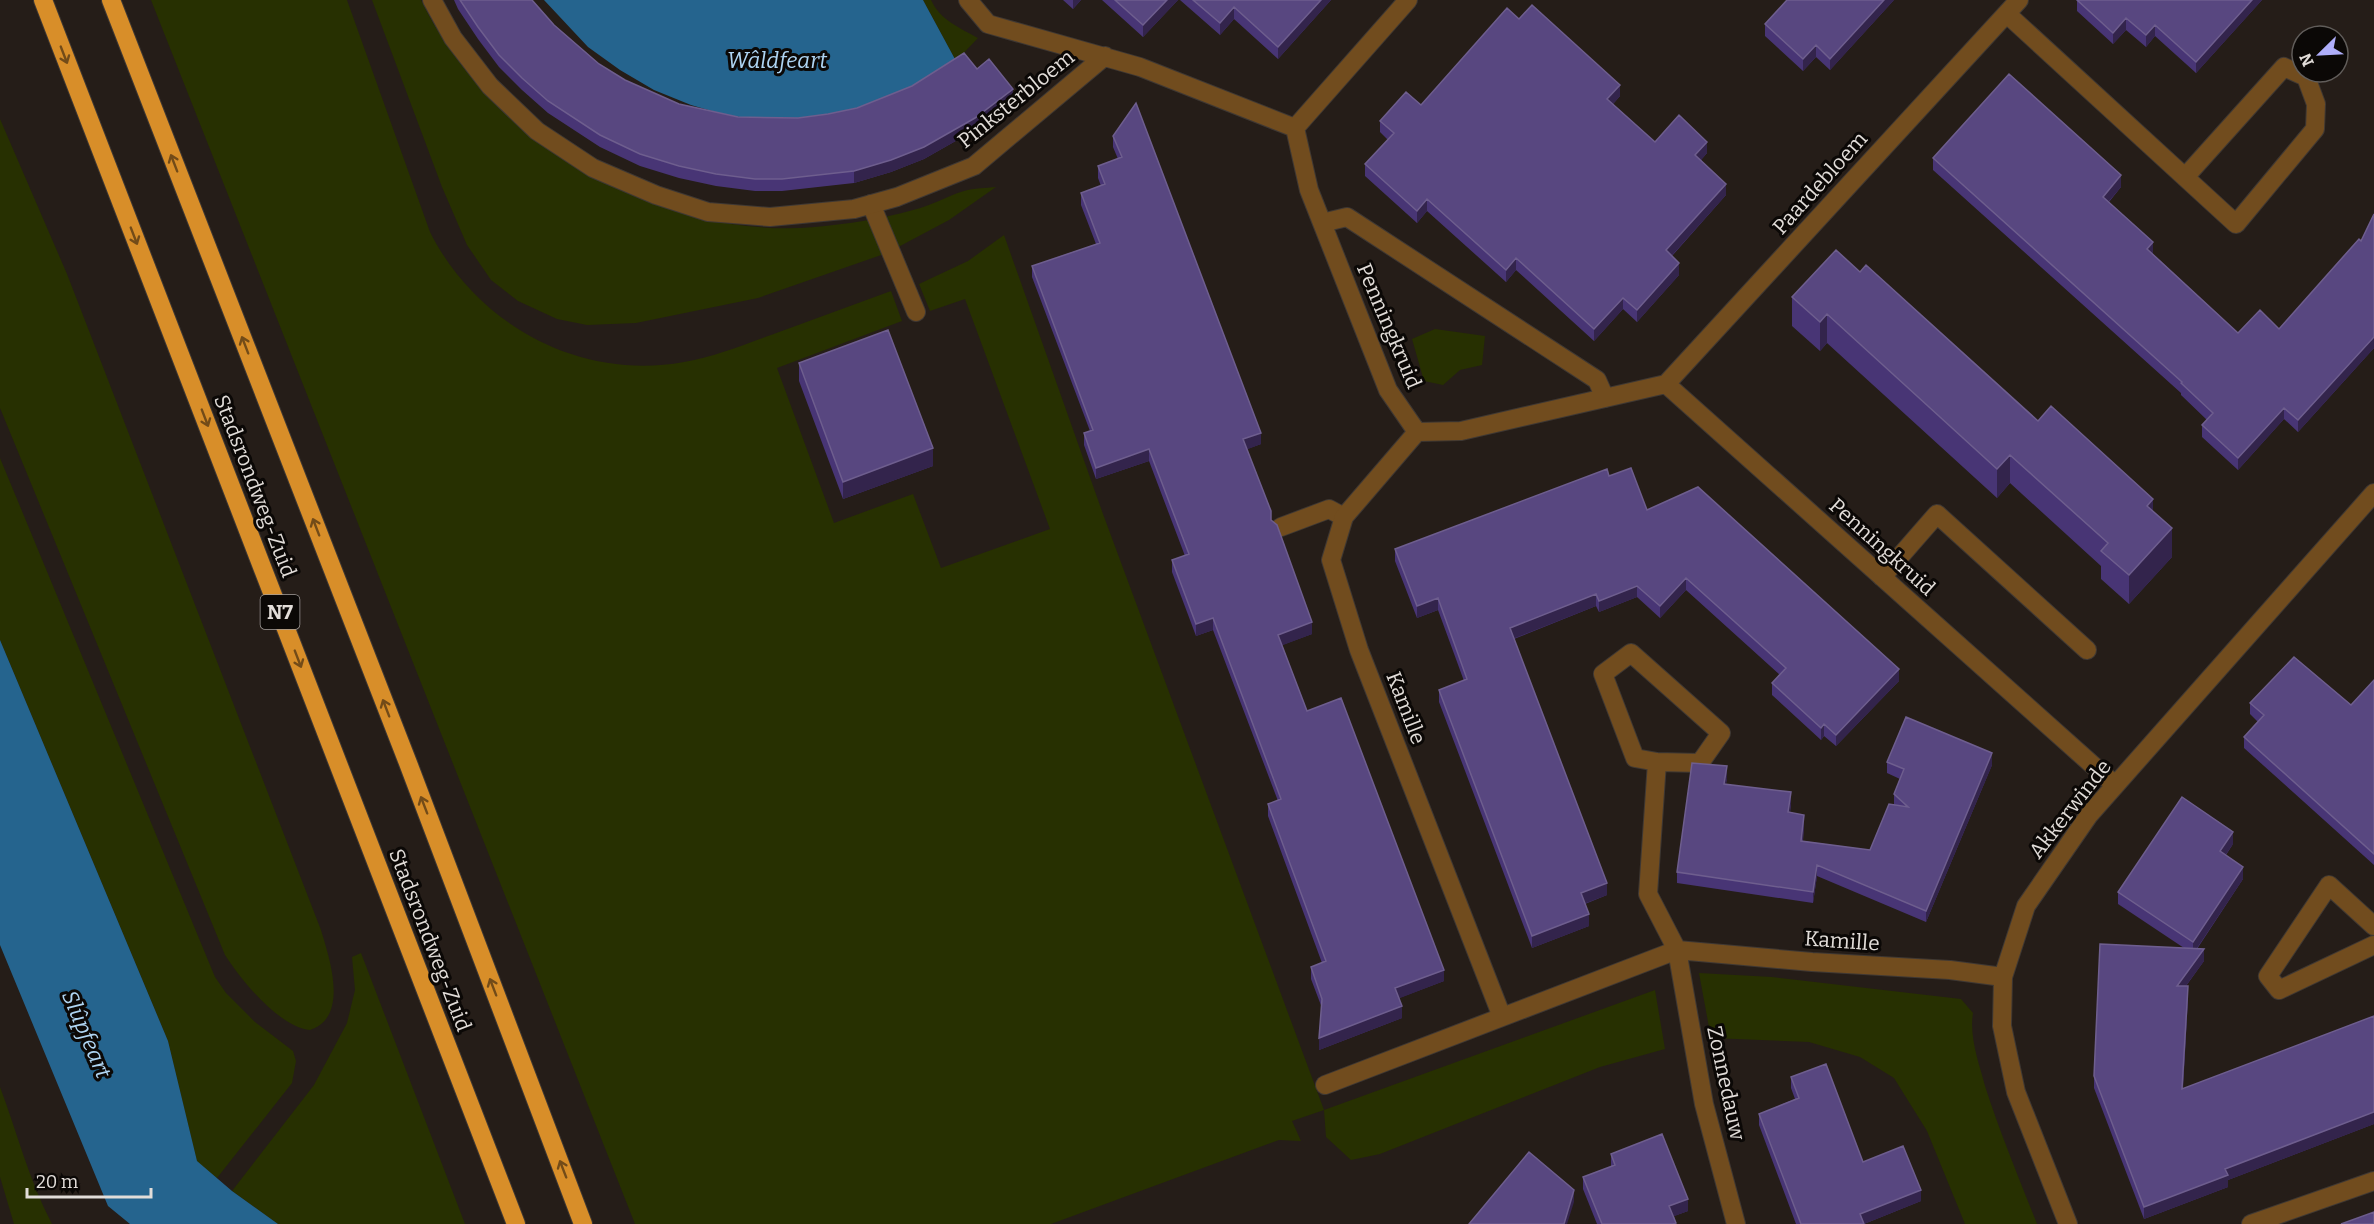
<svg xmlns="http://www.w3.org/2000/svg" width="2374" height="1224" font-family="Bitter,serif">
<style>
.green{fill:#273001}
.water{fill:#25648e}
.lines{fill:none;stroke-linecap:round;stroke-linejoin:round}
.lane-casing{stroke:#3f3833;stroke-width:20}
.street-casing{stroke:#3f3833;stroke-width:20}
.highway-casing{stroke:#3f3833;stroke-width:20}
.lane{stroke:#714c1e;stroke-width:18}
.street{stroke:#714c1e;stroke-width:18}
.highway{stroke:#d88e29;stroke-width:18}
.wall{fill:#483575}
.shaded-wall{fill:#33244c}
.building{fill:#584780;stroke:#6e5e8e;stroke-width:1.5}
.oneway{stroke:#724b18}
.labels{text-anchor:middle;stroke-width:6;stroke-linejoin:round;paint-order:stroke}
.shield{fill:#0b0806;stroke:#a29d9a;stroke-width:1.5}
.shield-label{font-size:20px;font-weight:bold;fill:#e2ddd9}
.street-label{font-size:21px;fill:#e2ddd9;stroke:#0b0806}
.water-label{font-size:22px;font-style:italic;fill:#afd5f3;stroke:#0b0806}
</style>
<rect width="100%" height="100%" fill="#251d18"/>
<path class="green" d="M151 0H347L430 232C477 325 580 381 684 362 714 357 743 345 771 335 811 320 851 306 891 291L902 321 777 368 834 523 913 494 941 568 1050 529 965 299 930 311 919 284 968 261 1004 235 1103 514 1324 1110 1655 990 1665 1049 1600 1067 1380 1154 1351 1160 1326 1137 1324 1110 1292 1121 1301 1141 1279 1140 1051 1224H635Z
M372 0H421C488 140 660 241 815 227 848 224 881 219 913 210 931 206 947 196 964 191 974 188 986 188 996 187L949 220 887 253 758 298 636 323 587 325 557 319 518 301 491 280 467 245 442 187Z
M923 0H931C940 20 960 28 978 38L956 61Z
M0 119 67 274 321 930C329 957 350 1017 310 1030 279 1027 241 980 225 955L0 408Z
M1435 329 1485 336 1482 365 1460 370 1443 385 1424 381 1412 339Z
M0 458 215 977 226 993 255 1022 293 1051 296 1061 292 1083 217 1178 197 1162 168 1041 0 640Z
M361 953 465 1224H278L232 1191 314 1085 347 1023 355 990 352 957Z
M1699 973 1772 977 1961 999 1973 1013C1969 1037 1979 1063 1985 1086 2000 1133 2019 1178 2037 1224H1965L1927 1131 1894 1078 1860 1057 1809 1042 1711 1038Z
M0 1087C17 1132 29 1181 52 1224H14L0 1177Z"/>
<path class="water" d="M544 0H923L956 61 922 95 807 123 729 116 691 105 654 90 620 70 588 47Z
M0 640 168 1041 197 1161 232 1191 278 1224H130L108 1206 0 945Z"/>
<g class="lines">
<defs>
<path id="lane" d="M871 204 916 312
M1281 527 1329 509 1344 517
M1882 577 1937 514 2087 650"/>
<path id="street" d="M432 0 453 38 490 86 537 131 593 168 656 195 708 212 770 217 854 209 897 197 974 166 1105 56
M968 0 988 24 1140 67 1295 128
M1408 0 1295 128 1309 190 1388 390 1417 432 1461 431 1666 384 2115 785
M2007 14 2236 224 2315 129 2316 104 2306 77 2284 67 2186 176
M1322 223 1347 217 1597 380 1605 398
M1666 384 2019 0
M1417 432 1344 517 1331 560 1359 650 1502 1017
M1631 653 1721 733 1700 763 1657 762 1635 758 1603 674Z
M1657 762 1648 894 1677 950 1704 1104 1736 1224
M2374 926 2329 885 2268 976 2279 990 2374 945
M1325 1085 1677 950 1812 962 1950 970 2003 977
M2068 1224 2016 1092 2002 1026 2003 977 2026 906 2089 815 2374 493
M2251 1224 2374 1181"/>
<path id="highway" d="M43 0 516 1224
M111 0 408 763 583 1224"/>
</defs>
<use href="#lane" class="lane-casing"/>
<use href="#street" class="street-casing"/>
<use href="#highway" class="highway-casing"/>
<use href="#lane" class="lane"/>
<use href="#street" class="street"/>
<use href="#highway" class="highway"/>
</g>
<path class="wall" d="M454 0H532L554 25 599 64 625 80 679 104 738 117 798 118 828 114 857 108 977 69 1013 101 975 130 924 159 891 172 854 183 782 191H755L716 186 679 178 640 166 600 147 548 113 522 90 499 67 478 39 458 9Z
M1063 0H1081L1073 9Z
M1102 0H1178L1143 37Z
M1180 0H1331L1278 59 1234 19 1220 35Z
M1894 0 1830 70 1816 57 1803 71 1765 36V24Z
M2077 0H2262L2196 73 2155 36 2146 47 2126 30 2113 44 2077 11Z
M1519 19 1620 96 1613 104 1655 142 1707 153 1701 160 1726 195 1672 256 1679 275 1637 322 1623 309 1594 341 1516 270 1506 282 1427 211 1417 223 1365 176V164L1388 140 1380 132V121L1421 105Z
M1113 136 1261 444 1247 449 1271 520 1312 634 1282 645 1307 711 1444 981 1399 998 1402 1018 1319 1050 1322 1008 1311 979V967L1322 963 1268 816V804L1278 801 1213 630 1196 636 1172 572V560L1185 556 1149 461 1096 479 1084 445V433L1090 431 1032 277V266L1096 244 1081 205V193L1101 186 1098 178V166L1118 159 1113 147Z
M1933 158 2121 187 2109 202 2153 254 2238 333 2279 329 2361 241 2374 214V348L2298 432 2284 419 2238 470 2202 437V425L2207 420 2181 395V393L1933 170Z
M1860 272 2038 421 2153 511 2172 557 2129 604 2101 579V566L2010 483 1997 498 1827 343 1820 351 1792 326V297Z
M799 363 933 466 843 499 799 381Z
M1609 476 1647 510 1899 681 1836 746 1824 736 1821 740 1772 695V683L1780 675 1686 590 1660 618 1637 597 1599 612 1596 606 1514 639 1607 895 1585 904 1589 926 1532 948 1439 702V690L1464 681 1438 610 1417 618 1395 561V549Z
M2374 680V865L2244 748V737L2258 722 2250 714V703L2351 705Z
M1887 762 1992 765 1926 922 1817 876 1813 903 1677 883V872L1727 778 1726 784 1791 804 1790 813 1804 826 1803 841 1870 850 1894 805V794L1900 779 1887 773Z
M2233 844 2226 855 2243 879 2197 949 2204 961 2186 986 2188 998 2183 1089 2374 1016V1124L2228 1180V1187L2144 1219 2094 1088V1076L2184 948 2118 904V892Z
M1791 1077 1863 1162 1921 1201 1864 1224H1796L1759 1125V1114L1795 1099 1791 1088Z
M1611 1154 1688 1211 1674 1216 1676 1224H1597L1583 1189V1177L1611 1167Z"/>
<path class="shaded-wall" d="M1073 0H1081L1073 9Z
M1167 0H1178L1143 37V25Z
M1321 0H1331L1278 59V47Z
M1884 0H1894L1830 70V59Z
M2252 0H2262L2196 73V62Z
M1234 7V19L1220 35V23Z
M2126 18V30L2113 44V33Z
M2155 25V36L2146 47V35Z
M1816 45V57L1803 71V59Z
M1620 85V96L1607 111V99Z
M1013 89V101L975 130 924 159 891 172 854 183V171Z
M1707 142V153L1695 167V155Z
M2121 175V187L2103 208V197Z
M1726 184V195L1666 262V250Z
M1427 199V211L1417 223V211Z
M2153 242V254L2147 261V249Z
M1516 258V270L1506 282V270Z
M1679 263V275L1637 322V310Z
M1623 298V309L1594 341V329Z
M1827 314V343L1820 351V322Z
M2374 337V348L2298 432V420Z
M2284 408V419L2238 470V458Z
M1261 433V444L1243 451V439Z
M933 448V466L843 499V482Z
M1149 449V461L1096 479V468Z
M2010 455V483L1997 498V469Z
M2153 499V528L2147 506Z
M2172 528V557L2129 604V575Z
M1686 578V590L1660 618V606Z
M1637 586V597L1599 612V601Z
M1596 594V606L1510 640V628Z
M1438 598V610L1417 618V606Z
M1213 618V630L1196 636V624Z
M1312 622V634L1278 647V635Z
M1899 669V681L1836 746V735Z
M1824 724V736L1821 740V728Z
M1992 753V765L1926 922V911Z
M1727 766V778L1724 795V784Z
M1791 792V804L1788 824V812Z
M1804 815V826L1801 852V841Z
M2233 832V844L2220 863V851Z
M1817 865V876L1813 903V892Z
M2243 867V879L2193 954V942Z
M1607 883V895L1581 905V893Z
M1589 914V926L1532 948V936Z
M2204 949V961L2177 998V986Z
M1444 970V981L1395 1000V988Z
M2188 986V998L2182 1101V1089Z
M1402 1006V1018L1319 1050V1038Z
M2374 1112V1124L2228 1180V1187L2144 1219V1207L2225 1169Z
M1574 1190V1202L1567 1224H1564Z
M1921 1190V1201L1864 1224 1860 1214Z
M1688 1199V1211L1669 1218V1206Z"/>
<path class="building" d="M460 0H532L554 25 599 64 625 80 679 104 738 117 798 118 828 114 857 108 912 86 964 53 977 69 989 59 1013 89 975 118 924 147 891 160 854 171 782 179H755L716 174 679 166 640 154 600 135 548 101 522 78 499 55 478 27Z
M1115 0H1167L1143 25Z
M1193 0H1321L1278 47 1234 7 1220 23Z
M1787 0H1884L1830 59 1816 45 1803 59 1765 24Z
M2077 0H2252L2196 62 2155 25 2146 35 2126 18 2113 33Z
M1532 5 1620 85 1607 99 1655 142 1679 115 1707 142 1695 155 1726 184 1666 250 1679 263 1637 310 1623 298 1594 329 1516 258 1506 270 1427 199 1417 211 1365 164 1394 133 1380 121 1406 92 1421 105 1507 8 1519 19Z
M2009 74 2121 175 2103 197 2153 242 2147 249 2238 333 2260 310 2279 329 2359 239 2361 241 2374 214V337L2298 420 2284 408 2238 458 2202 425 2213 413 2181 383 2182 382 1933 158Z
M1136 103 1261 433 1243 439 1271 511V520L1277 525 1312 622 1278 635 1307 711 1341 698 1444 970 1395 988 1402 1006 1319 1038 1322 999 1311 967 1326 961 1268 804 1281 799 1213 618 1196 624 1172 560 1189 554 1149 449 1096 468 1084 433 1093 430 1032 266 1100 243 1081 193 1105 184 1098 166 1122 157 1113 136Z
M1836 250 1860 272 1866 265 2038 421 2051 406 2153 499 2147 506 2172 528 2129 575 2101 551 2108 543 2010 455 1997 469 1827 314 1820 322 1792 297Z
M888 330 933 448 843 482 799 363Z
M1631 468 1647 510 1698 487 1899 669 1836 735 1824 724 1821 728 1772 683 1786 668 1686 578 1660 606 1637 586 1599 601 1596 594 1510 628 1607 883 1581 893 1589 914 1532 936 1439 690 1467 679 1438 598 1417 606 1395 549 1607 469 1609 476Z
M2294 657 2351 705 2374 680V854L2244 737 2264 715 2250 703Z
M1906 717 1992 753 1926 911 1817 865 1813 892 1677 872 1692 763 1727 766 1724 784 1791 792 1788 812 1804 815 1801 841 1870 850 1889 804 1908 807 1894 794 1904 769 1887 762Z
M2182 797 2233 832 2220 851 2243 867 2193 942 2118 892Z
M2100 944 2204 949 2177 986H2188L2182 1089 2374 1016V1112L2225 1169 2228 1175 2144 1207 2094 1076Z
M1826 1064 1863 1162 1903 1146 1921 1190 1860 1214 1864 1224H1801L1759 1114 1799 1098 1791 1077Z
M1662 1134 1688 1199 1669 1206 1676 1223 1673 1224H1602L1583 1177 1615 1165 1611 1154Z
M1529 1152 1574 1190 1564 1224H1469Z
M2374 1212V1224H2341Z"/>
<defs><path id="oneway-shaft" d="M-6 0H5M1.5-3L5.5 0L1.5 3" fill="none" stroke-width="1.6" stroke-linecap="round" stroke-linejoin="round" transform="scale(1.5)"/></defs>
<g class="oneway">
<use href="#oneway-shaft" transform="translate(64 55) rotate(69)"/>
<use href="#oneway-shaft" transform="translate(174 163) rotate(-111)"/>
<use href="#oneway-shaft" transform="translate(134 236) rotate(69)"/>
<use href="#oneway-shaft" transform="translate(245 345) rotate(-111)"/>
<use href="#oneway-shaft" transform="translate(205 418) rotate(69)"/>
<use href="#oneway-shaft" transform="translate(316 527) rotate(-111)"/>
<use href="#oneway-shaft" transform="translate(298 659) rotate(69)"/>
<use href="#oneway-shaft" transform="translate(386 708) rotate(-111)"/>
<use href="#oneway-shaft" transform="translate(424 805) rotate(-111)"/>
<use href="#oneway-shaft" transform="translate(493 987) rotate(-111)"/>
<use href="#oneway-shaft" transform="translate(563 1169) rotate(-111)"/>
</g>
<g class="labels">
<rect class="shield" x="260.5" y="595" width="39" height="34" rx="4.5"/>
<g class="shield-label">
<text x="280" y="619">N7</text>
</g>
<g class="street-label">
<text transform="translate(1016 99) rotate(-39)" y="7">Pinksterbloem</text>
<text transform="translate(1820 183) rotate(-48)" y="7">Paardebloem</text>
<text transform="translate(1389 326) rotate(67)" y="7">Penningkruid</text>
<text transform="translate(255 486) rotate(69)" y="7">Stadsrondweg-Zuid</text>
<text transform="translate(1882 547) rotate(42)" y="7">Penningkruid</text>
<text transform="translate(1406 708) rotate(69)" y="7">Kamille</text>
<text transform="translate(2070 809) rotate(-52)" y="7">Akkerwinde</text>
<text transform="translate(430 940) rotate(69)" y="7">Stadsrondweg-Zuid</text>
<text transform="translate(1842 941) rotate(4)" y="7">Kamille</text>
<text transform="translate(1726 1083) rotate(78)" y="7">Zonnedauw</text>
</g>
<g class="water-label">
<text x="777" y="68">Wâldfeart</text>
<text transform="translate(87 1034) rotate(67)" y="8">Slûpfeart</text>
</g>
</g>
<g transform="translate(2320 54) rotate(246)"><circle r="28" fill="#0b0806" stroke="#615d5a" stroke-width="1.5"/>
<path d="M0-4.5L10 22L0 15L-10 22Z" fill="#afaefa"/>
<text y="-9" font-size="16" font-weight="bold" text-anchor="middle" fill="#e2ddd9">N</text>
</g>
<path d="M27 1188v9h124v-9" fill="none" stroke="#e2ddd9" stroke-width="3"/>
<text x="36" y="1188" font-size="18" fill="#e2ddd9" stroke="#0b0806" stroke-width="4.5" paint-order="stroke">20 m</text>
</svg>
